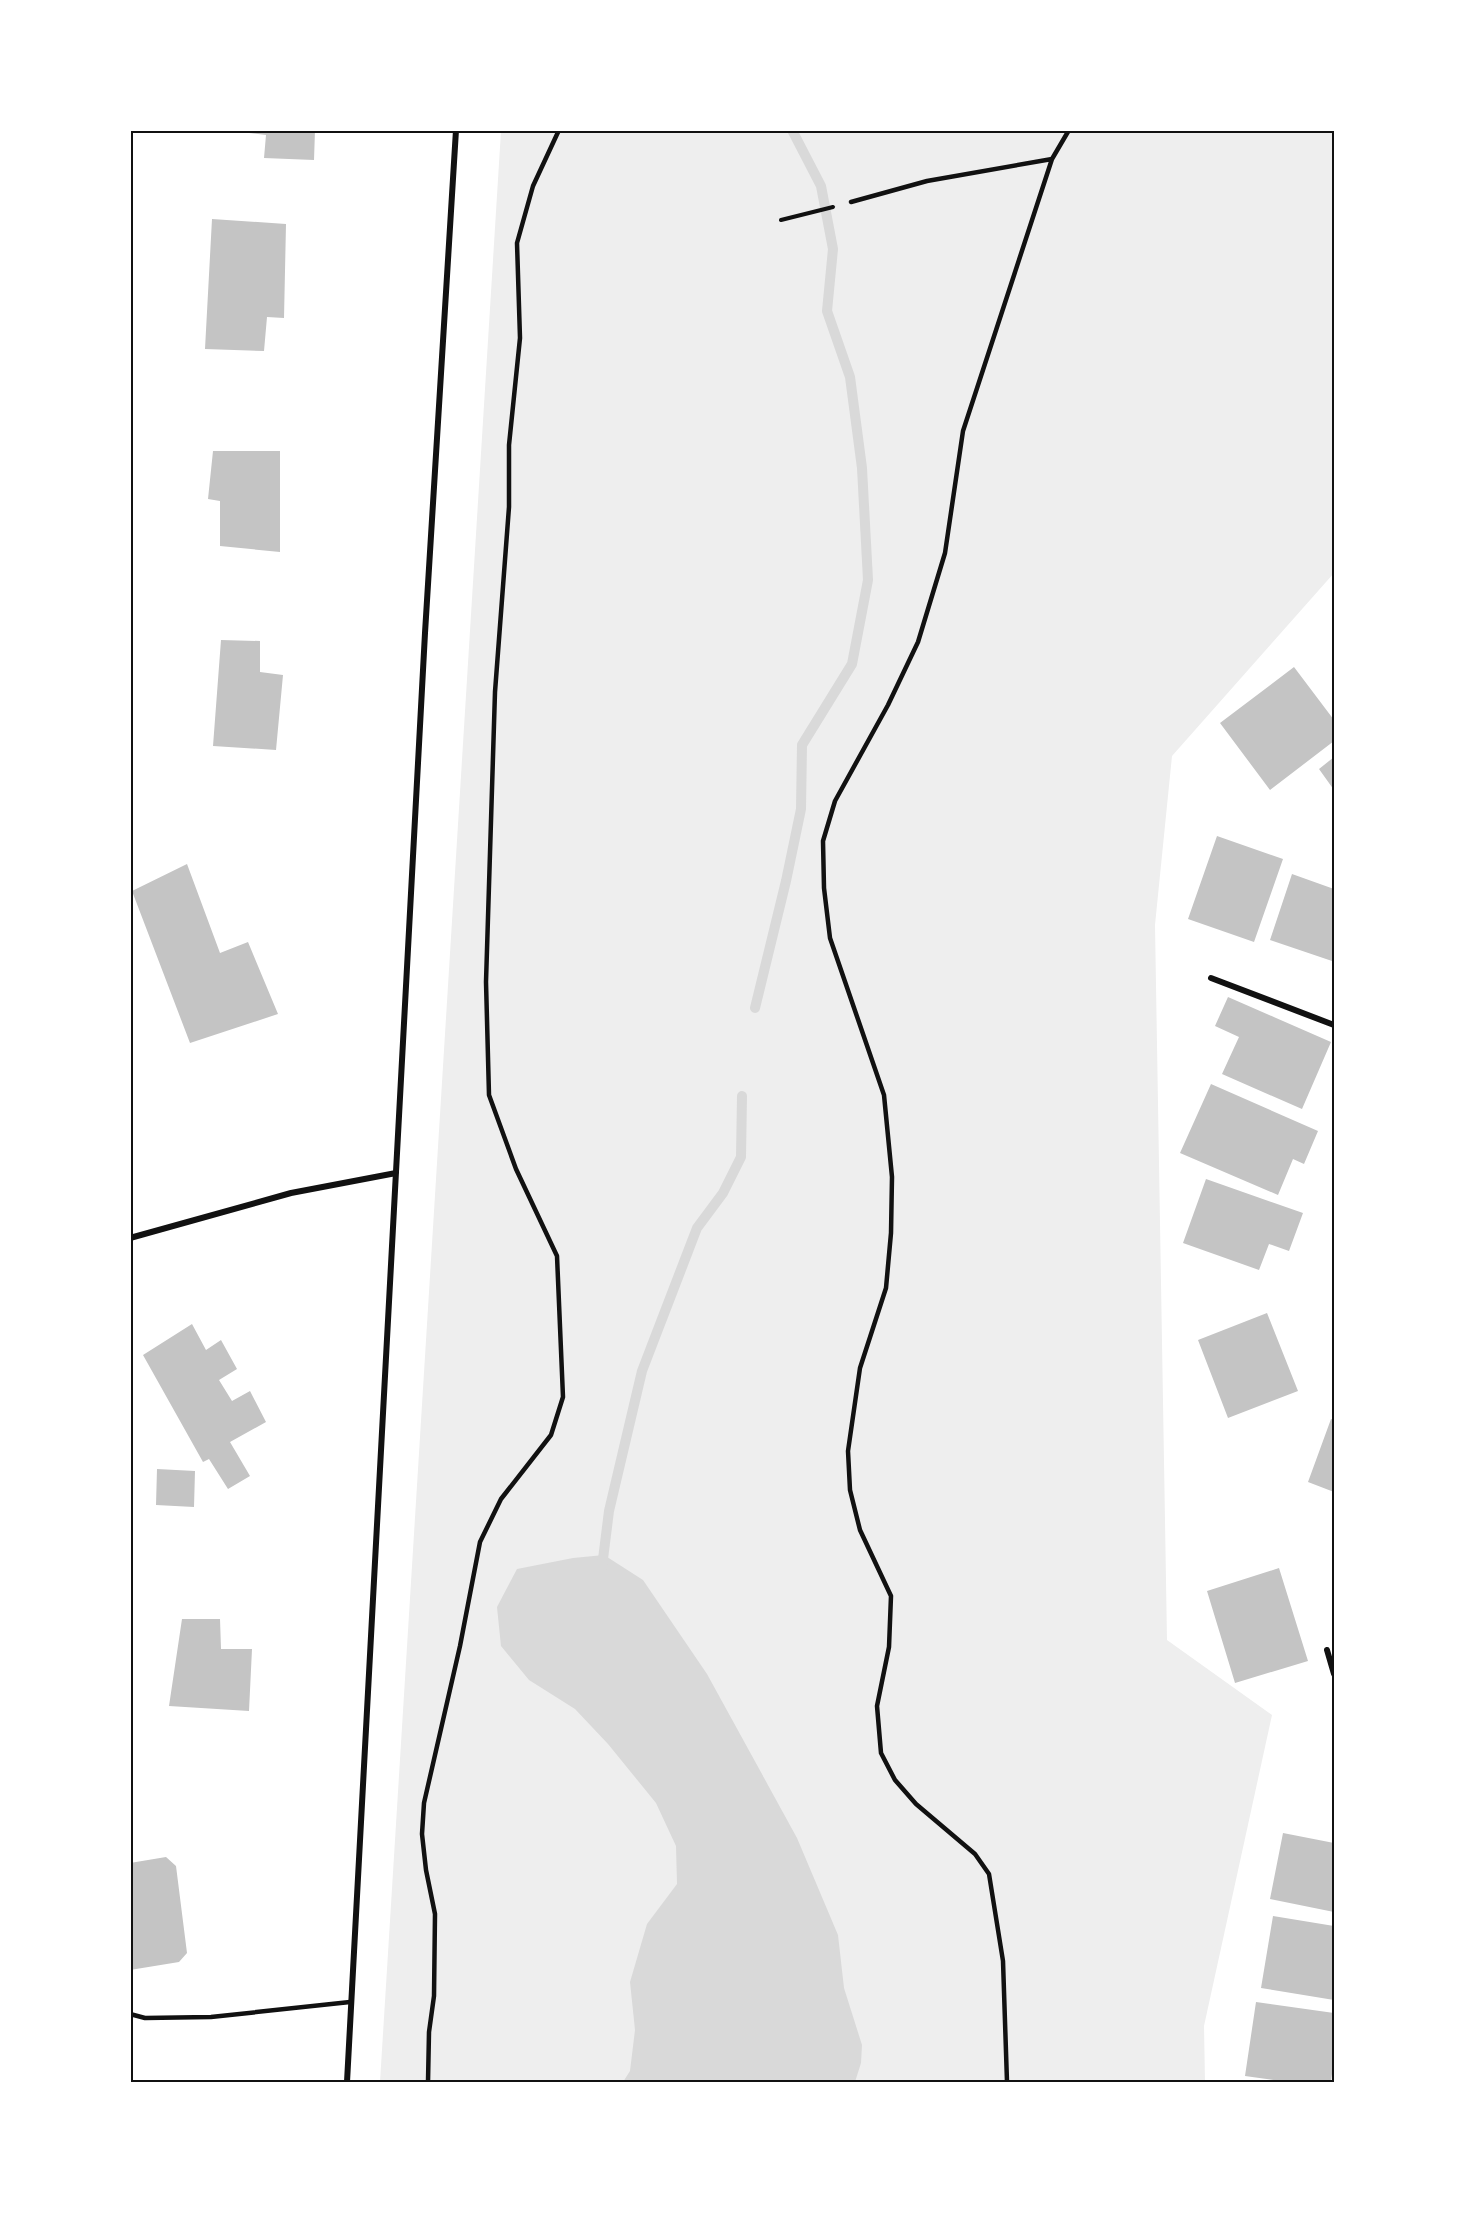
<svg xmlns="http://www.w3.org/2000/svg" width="1465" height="2213" font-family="'Titillium Web',sans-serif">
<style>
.green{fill:#eee}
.water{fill:#d9d9d9}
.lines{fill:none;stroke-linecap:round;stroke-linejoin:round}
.stream{stroke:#d9d9d9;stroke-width:10}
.building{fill:#c4c4c4}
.path{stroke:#111;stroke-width:4}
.service{stroke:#111;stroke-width:4.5}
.minor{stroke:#111;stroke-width:6}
.neatline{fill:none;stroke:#111;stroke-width:2}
</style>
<rect width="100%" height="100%" fill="#fff"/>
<path class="green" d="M501 131H1334V573L1172 756 1155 925 1167 1640 1272 1715 1204 2026 1205 2082H380Z"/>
<path class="water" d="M604 1555 643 1580 707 1674 797 1838 838 1935 844 1988 862 2045 861 2063 855 2082H623L630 2071 635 2030 630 1982 647 1924 677 1884 676 1846 656 1803 608 1744 575 1709 529 1680 501 1646 497 1607 517 1569 573 1558Z"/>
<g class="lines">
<path class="stream" d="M755 1008 786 881 801 809 802 745 852 664 868 580 862 468 850 377 827 311 833 249 821 186 792 130
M602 1567 609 1511 642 1371 697 1228 723 1193 741 1157 742 1096"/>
</g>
<path class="building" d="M240 130H315L314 160 264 158 266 135 240 132Z
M212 219 286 224 284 318 267 317 264 351 205 349Z
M213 451H280V552L220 546V501L208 499Z
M221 640 260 641V672L283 675 276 750 213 746Z
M1294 667 1334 720V741L1270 790 1220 723Z
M1334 757V790L1319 769Z
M1217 836 1283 859 1254 942 1188 919Z
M187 864 220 953 248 942 278 1014 190 1043 132 891Z
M1292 874 1334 889V954L1332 961 1270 940Z
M1228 997 1331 1042 1302 1109 1222 1074 1239 1037 1215 1026Z
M1211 1084 1318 1131 1304 1164 1293 1159 1278 1195 1180 1153Z
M1206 1179 1303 1213 1289 1251 1269 1244 1259 1270 1183 1243Z
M1267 1313 1298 1391 1228 1418 1198 1340Z
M192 1324 206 1350 221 1340 237 1369 219 1380 232 1401 250 1391 266 1422 230 1442 250 1476 228 1489 209 1459 203 1462 143 1355Z
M1331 1419 1334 1420V1492L1308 1482Z
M157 1469 195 1471 194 1507 156 1505Z
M1279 1568 1308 1661 1235 1683 1207 1591Z
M182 1619H220L221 1649H252L249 1711 169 1706Z
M1283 1833 1334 1843V1912L1270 1899Z
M166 1857 176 1866 187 1953 179 1962 130 1970V1863Z
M1273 1916 1334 1926V2000L1261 1988Z
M1256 2002 1334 2013V2058L1331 2082H1288L1245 2076Z"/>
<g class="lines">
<path class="path" d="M781 220 833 207"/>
<path class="service" d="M851 202 927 181 1052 159
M130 2014 145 2018 211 2017 350 2002
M428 2082 429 2032 434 1996 435 1914 426 1870 422 1834 424 1803 460 1646 480 1542 501 1499 551 1435 563 1397 557 1256 516 1169 489 1095 486 982 495 692 509 507V445L520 338 517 243 533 186 559 130
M1007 2082 1003 1961 989 1874 975 1854 916 1804 895 1780 881 1753 877 1706 889 1647 891 1596 860 1530 850 1490 848 1451 860 1368 886 1288 891 1233 892 1177 884 1095 830 938 824 888 823 841 835 801 888 705 918 642 945 553 963 431 1052 159 1069 130"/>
<path class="minor" d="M1211 978 1334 1025
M130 1238 291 1193 396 1173
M1327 1650 1334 1674
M347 2082 425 633 456 130"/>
</g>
<rect width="1465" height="2213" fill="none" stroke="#ffffff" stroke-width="264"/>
<rect x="132" y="132" width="1201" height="1949" class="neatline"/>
</svg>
